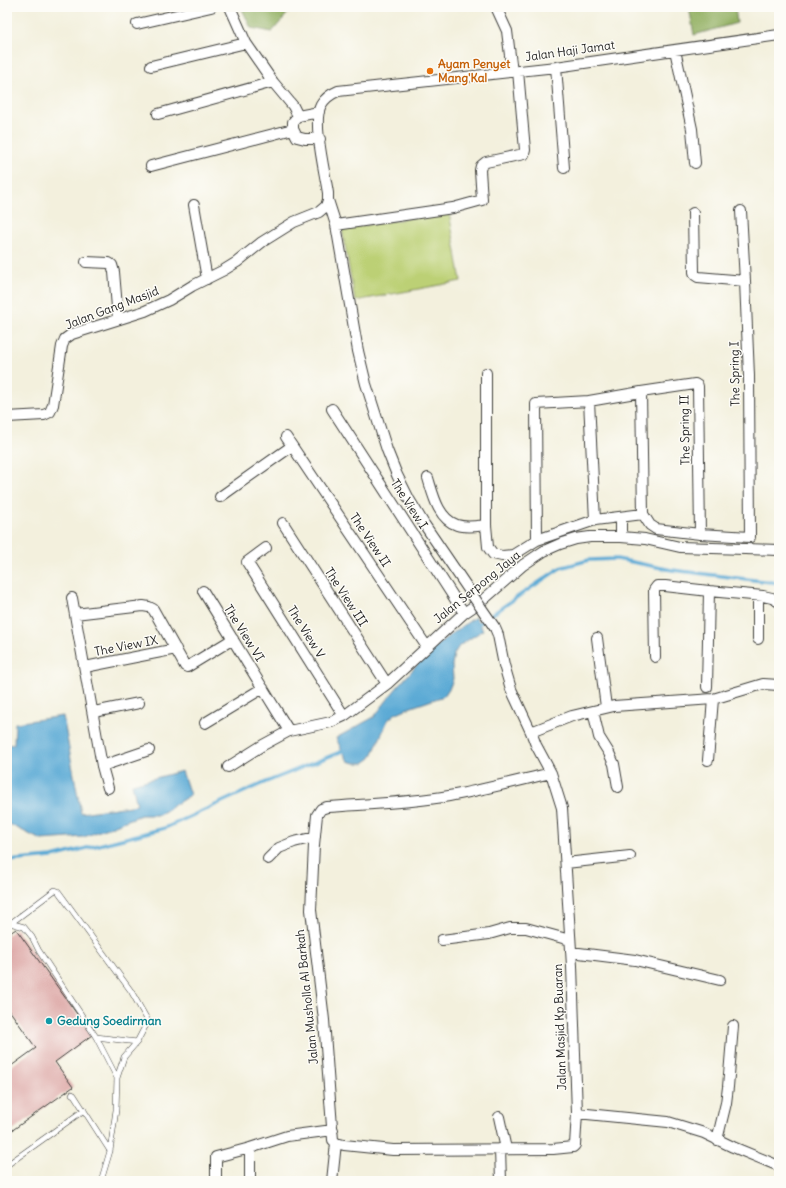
<svg xmlns="http://www.w3.org/2000/svg" width="786" height="1188" font-family="Delius,sans-serif">
<style>
.green{fill:#bcd074;stroke:#6c7648}
.forest{fill:#95b266;stroke:#586741}
.water{fill:#5caad5;stroke:#3c6378}
.lines{fill:none;stroke-linecap:round;stroke-linejoin:round}
.stream{stroke:#5caad5;stroke-width:3.5}
.building{fill:#dda7a6}
.lane-casing{stroke:#3c3c39;stroke-width:6}
.street-casing{stroke:#3c3c39;stroke-width:12}
.lane{stroke:#fff;stroke-width:5}
.street{stroke:#fff;stroke-width:10}
.street-bridge-casing{stroke:#3c3c39;stroke-width:12;stroke-linecap:butt}
.street-bridge{stroke:#fff;stroke-width:10}
.food-dot{fill:#e8710a;stroke:#fdfcf7;stroke-width:1.5}
.culture-dot{fill:#0f9aa8;stroke:#fdfcf7;stroke-width:1.5}
.labels{text-anchor:middle;stroke-width:3;stroke-linejoin:round;paint-order:stroke}
.street-label{font-size:12px;fill:#1c1c1c;stroke:#fdfcf7}
.food-label{font-size:12px;font-weight:bold;fill:#c56008;stroke:#fdfcf7;text-anchor:start}
.culture-label{font-size:12px;font-weight:bold;fill:#0d838f;stroke:#fdfcf7;text-anchor:start}
</style>
<rect width="100%" height="100%" fill="#fdfcf7"/>
<filter id="ink" filterUnits="userSpaceOnUse"><feTurbulence type="fractalNoise" baseFrequency=".025" numOctaves="2"/><feDisplacementMap in="SourceGraphic" scale="8" xChannelSelector="R" yChannelSelector="G"/><feConvolveMatrix kernelMatrix="1 2 1 2 8 2 1 2 1" color-interpolation-filters="sRGB"/></filter>
<filter id="wash" filterUnits="userSpaceOnUse"><feTurbulence type="fractalNoise" baseFrequency=".012" numOctaves="4" result="noise"/><feDisplacementMap in="SourceGraphic" scale="16" xChannelSelector="R" yChannelSelector="G"/><feGaussianBlur stdDeviation="0.9" result="paint"/><feColorMatrix in="noise" values="0 0 0 0 0 0 0 0 0 0 0 0 0 0 0 0 0 1.4 0 .05"/><feComposite in="paint" operator="in"/></filter>
<g filter="url(#wash)">
<rect width="100%" height="100%" fill="#f3f0dd"/>
<path class="green" d="M449 212 461 281 355 301 342 229Z"/>
<path class="forest" d="M241 7H293L272 32 251 28Z
M689 7H735L737 23 694 35Z"/>
<path class="water" d="M475 617 483 630 459 646 454 654 452 665 453 679 450 687 444 696 406 709 395 714 388 720 371 758 364 763H355L348 761 341 749 336 738 374 717 394 691 422 659 442 641Z
M63 716 81 813 137 805 132 784 182 771 190 795 159 815H141L84 837 41 840 7 823V745L14 744 15 723Z"/>
<g class="lines">
<path class="stream" d="M475 626 560 568 589 560 617 559 672 570 779 583
M7 861 52 857 165 828 259 785 345 750"/>
</g>
<g id="blocks">
<path class="building" d="M16 929 92 1035 55 1062 73 1087 7 1134V1069L36 1048 7 1007V935Z"/>
</g>
</g>
<g filter="url(#ink)">
<use href="#blocks" fill-opacity="0" stroke="#3c3c39" stroke-width="1"/>
<g class="lines">
<defs>
<path id="lane" d="M10 923 24 927 32 937 39 951 96 1037 117 1078
M7 926 55 890 58 891 131 991 148 1021 137 1042 124 1057 117 1078 116 1110 110 1151 101 1181
M96 1037 137 1042
M72 1094 74 1095 110 1151
M7 1165 84 1110"/>
<path id="street" d="M496 7 507 31 512 72
M137 24 211 7
M675 50 692 129 695 163
M151 66 246 43
M556 67 564 168
M273 82 293 106 298 116
M319 112 298 116 293 122V129L297 137 305 139H320
M158 114 273 82 246 43 230 7
M151 166 293 129
M194 205 207 279
M693 213 694 272 695 275 698 277 745 281
M336 225 453 208 482 200 480 170 481 166 486 162 524 154 525 150 518 71
M86 262 109 263 112 265 114 272 118 319
M486 373V525L488 547 493 554 502 556 513 555 537 540 595 520 643 514 650 525 656 529 700 534 750 537 749 376 745 281 741 211
M332 409 464 613
M7 417 44 415 50 412 53 405 62 346 65 339 72 334 145 311 169 300 192 286 224 270 237 262 262 242 294 222 319 212 326 206 328 200
M286 437 427 647
M428 478C433 494 438 519 457 525 466 528 477 526 486 525
M220 497 292 446
M643 514 641 392 695 384 698 386 700 534
M621 517V537
M595 520 589 401 641 392
M283 523 387 684
M537 540 536 404 589 401
M266 548 247 562 344 716
M203 591 289 731
M709 591 763 596 772 598 779 602
M473 596 424 524 409 499 397 475 387 450 366 384 358 351 336 225 328 200V193C325 173 312 121 321 105 325 98 331 94 338 91L556 67 779 35
M72 598 102 766 108 788
M75 614 143 606 149 607 153 609 185 666 187 667 233 639
M495 628 498 635 504 665 511 689 531 732 536 745 551 773 562 808 572 966 577 1113 575 1145 573 1147 553 1149 393 1150 344 1145 336 1143 333 1140 324 1020 311 910 314 845 317 815 321 809 327 807C367 804 409 803 449 796 483 790 517 781 551 773
M597 638 606 707
M758 639V596
M655 657 654 590 657 586H665L709 591 707 687
M85 667 176 649
M593 711 599 737 609 753 614 764 618 787
M94 712 139 703
M205 723 263 688
M531 732 572 716 614 706 713 699 763 684 779 685
M708 760 713 699
M102 766 149 750
M228 767 263 745 289 731 331 722 344 716 387 684 464 613 483 600 523 565 544 551 560 544 576 539 590 537H621L645 539 680 547 779 550
M268 859 279 848 294 842 315 837
M566 863 630 856
M442 940 489 934 510 928H526L570 940
M571 952 635 960 720 980
M577 1113 668 1122 704 1133 733 1147 779 1166
M499 1117 506 1149
M717 1140 726 1103 728 1087 733 1026
M250 1148V1181
M500 1149 501 1181
M216 1181V1157L250 1148 287 1136 333 1130
M332 1181 336 1143"/>
</defs>
<use href="#lane" class="lane-casing"/>
<use href="#street" class="street-casing"/>
<use href="#lane" class="lane"/>
<use href="#street" class="street"/>
<defs>
<path id="street-bridge" d="M473 596 495 628"/>
</defs>
<use href="#street-bridge" class="street-bridge-casing"/>
<use href="#street-bridge" class="street-bridge"/>
</g>
</g>
<circle class="food-dot" cx="430" cy="71" r="4"/>
<circle class="culture-dot" cx="49" cy="1021" r="4"/>
<g class="labels">
<g class="street-label">
<text transform="translate(570 51) rotate(-8)" y="4">Jalan Haji Jamat</text>
<text transform="translate(112 308) rotate(-21)" y="4">Jalan Gang Masjid</text>
<text transform="translate(735 374) rotate(-91)" y="4">The Spring I</text>
<text transform="translate(685 430) rotate(-91)" y="4">The Spring II</text>
<text transform="translate(409 504) rotate(57)" y="4">The View I</text>
<text transform="translate(370 540) rotate(56)" y="4">The View II</text>
<text transform="translate(477 587) rotate(-39)" y="4">Jalan Serpong Jaya</text>
<text transform="translate(346 597) rotate(57)" y="4">The View III</text>
<text transform="translate(306 632) rotate(58)" y="4">The View V</text>
<text transform="translate(244 633) rotate(58)" y="4">The View VI</text>
<text transform="translate(126 646) rotate(-11)" y="4">The View IX</text>
<text transform="translate(307 997) rotate(-96)" y="4">Jalan Musholla Al Barkah</text>
<text transform="translate(560 1027) rotate(-92)" y="4">Jalan Masjid Kp Buaran</text>
</g>
<g class="food-label">
<text x="438" y="68">Ayam Penyet<tspan x="438" dy="14">Mang'Kal</tspan></text>
</g>
<g class="culture-label">
<text x="57" y="1025">Gedung Soedirman</text>
</g>
</g>
<rect width="786" height="1188" fill="none" stroke="#fdfcf7" stroke-width="24"/>
</svg>
